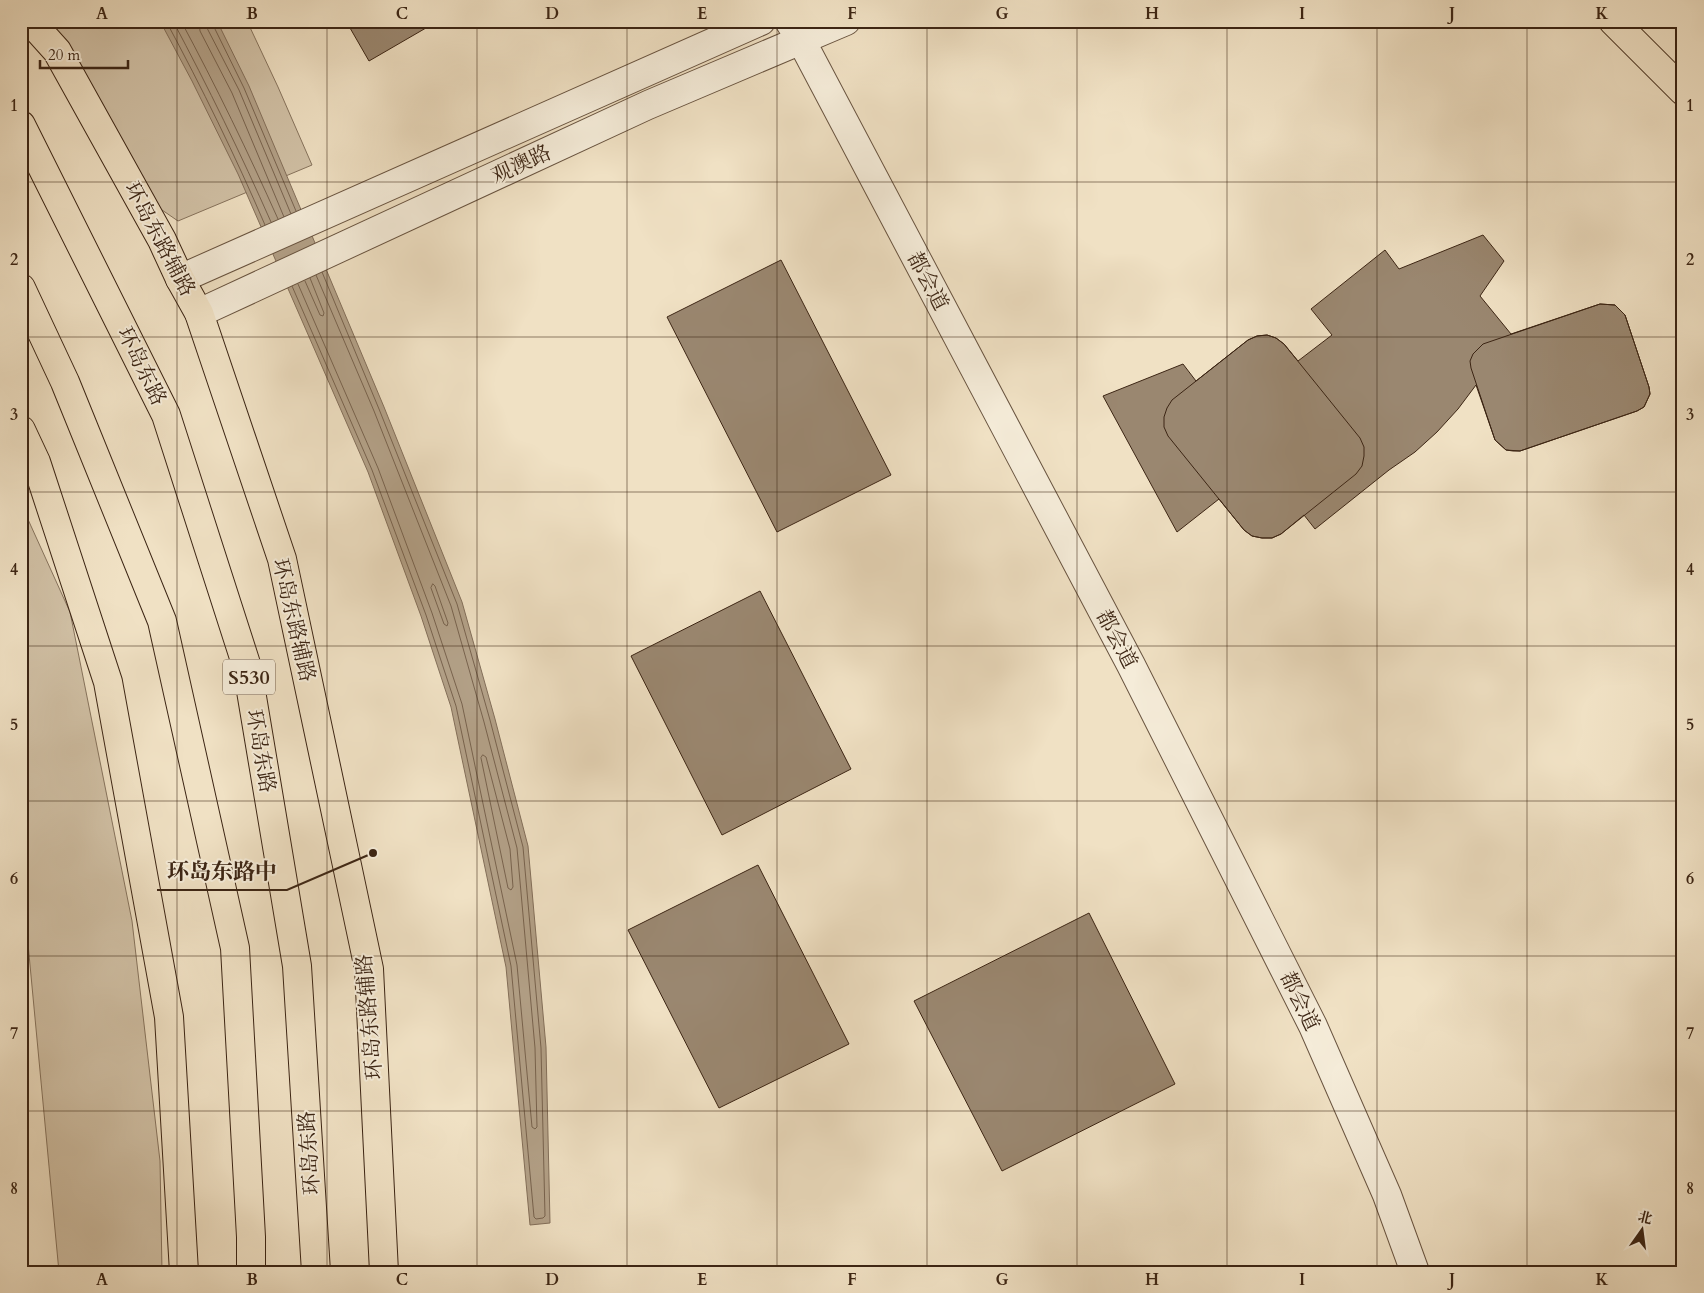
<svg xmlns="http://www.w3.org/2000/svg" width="1704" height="1293" font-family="Cardo,'Noto Serif SC',serif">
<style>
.green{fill:#d1c1a6;stroke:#86735d}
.water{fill:#b3a188;stroke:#836f5a}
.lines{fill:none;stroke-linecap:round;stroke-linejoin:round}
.shore{stroke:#78634e;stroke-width:1}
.building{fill:#9a8770;stroke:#3c2514}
.minor-casing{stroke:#695440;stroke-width:30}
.major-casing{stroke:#3c2514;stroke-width:30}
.minor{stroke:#f5ecd9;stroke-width:28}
.major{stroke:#f0e1c4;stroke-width:28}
.grid{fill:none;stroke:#3c2514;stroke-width:1;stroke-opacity:0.55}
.labels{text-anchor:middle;stroke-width:4;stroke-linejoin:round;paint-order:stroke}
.shield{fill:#f5ecd9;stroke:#74614f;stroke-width:1}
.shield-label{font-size:20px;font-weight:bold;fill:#3c2514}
.street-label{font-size:21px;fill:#3c2514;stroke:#f5ecd9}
.leader{fill:none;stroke:#3c2514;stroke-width:2}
.callout-dot{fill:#3c2514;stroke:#f5ecd9;stroke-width:2}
.callout-label{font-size:22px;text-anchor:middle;font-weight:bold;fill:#3c2514;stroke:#f5ecd9;stroke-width:4;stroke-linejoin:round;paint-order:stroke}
.neatline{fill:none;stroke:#3c2514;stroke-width:2}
.grid-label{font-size:16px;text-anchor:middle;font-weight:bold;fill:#3c2514}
</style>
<rect width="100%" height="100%" fill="#f0e1c4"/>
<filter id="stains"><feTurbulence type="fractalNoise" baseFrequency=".004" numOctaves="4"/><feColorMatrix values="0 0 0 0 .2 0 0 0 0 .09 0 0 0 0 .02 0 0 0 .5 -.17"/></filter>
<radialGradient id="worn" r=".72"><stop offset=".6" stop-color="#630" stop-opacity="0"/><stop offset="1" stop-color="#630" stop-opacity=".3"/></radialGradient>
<path class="green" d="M46 21H247L278 87 312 165 178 221 149 201Z
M21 504 70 612 132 921 160 1161 162 1272H59L25 912 21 891Z"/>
<path class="water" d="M160 21H217L249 86 384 407 462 602 495 719 528 846 546 1047 550 1223 530 1225 506 967 451 707 421 616 368 472 238 174 192 81Z"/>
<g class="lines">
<path class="shore" d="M166 21C202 88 235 155 265 225
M173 21C208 87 241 154 271 222
M181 21C216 86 248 152 278 219
M199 21 200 31 232 93 284 217
M206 21 207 28 239 90 291 214
M213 21V25L244 88 296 211
M305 281 320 315 323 316 324 313 310 278
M298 284 378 468 432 613 462 704 517 965 532 1127 535 1129 537 1127 535 1048 517 848 484 722 451 606 374 411 316 275
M292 286 372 470 426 615 456 706 511 966 534 1217 536 1219 543 1218 545 1216 541 1048 523 847 490 720 457 604 379 409 322 272
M433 584 435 586 448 623 447 626 444 624 431 588Z
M483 755 486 757 510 849 513 887 511 890 508 888 481 758Z"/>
</g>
<path class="building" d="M346 21H438L369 61Z
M1483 235 1504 261 1480 296 1511 334 1600 304 1615 305 1625 315 1649 387 1650 394 1644 407 1637 411 1520 451H1513L1506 450 1495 440 1476 385 1458 409 1437 432 1415 452 1389 470 1315 529 1304 515 1281 534 1272 538H1262L1252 536 1244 530 1219 499 1177 532 1103 396 1183 364 1196 381 1248 340 1257 336 1267 335 1276 338 1284 344 1298 361 1332 335 1311 309 1385 250 1399 269Z
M781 260 891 475 777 532 667 317Z
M1600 304 1615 305 1625 315 1649 387 1650 394 1644 407 1637 411 1520 451 1506 450 1495 440 1471 368 1470 361 1473 354 1483 344Z
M1267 335 1276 338 1284 344 1360 438 1364 447V456L1362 466 1356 474 1281 534 1272 538H1262L1252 536 1244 530 1168 436 1164 427V417L1167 408 1172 400 1248 340 1257 336Z
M760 591 851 769 722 835 631 656Z
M758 865 849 1044 719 1108 628 930Z
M1089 913 1175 1084 1002 1171 914 1001Z"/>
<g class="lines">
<defs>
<path id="minor" d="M789 21 801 40 1131 665 1313 1026 1387 1195 1415 1272
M180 279 761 21
M199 313 648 105 846 21"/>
<path id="major" d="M30 21 57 51 162 240 180 279 199 313 282 559 369 969 384 1272
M1613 21 1683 91
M21 125 166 415 247 667 297 966 316 1272
M21 288 65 382 162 621 235 948 251 1237V1272
M21 430 36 462 108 682 169 1017 184 1272"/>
</defs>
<use href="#minor" class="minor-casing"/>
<use href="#major" class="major-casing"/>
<use href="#minor" class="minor"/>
<use href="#major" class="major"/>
</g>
<path class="grid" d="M177 21V1272M327 21V1272M477 21V1272M627 21V1272M777 21V1272M927 21V1272M1077 21V1272M1227 21V1272M1377 21V1272M1527 21V1272M21 182H1683M21 337H1683M21 492H1683M21 646H1683M21 801H1683M21 956H1683M21 1111H1683"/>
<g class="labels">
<rect class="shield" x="223" y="659.5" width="52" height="35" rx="4"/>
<g class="shield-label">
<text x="249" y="684">S530</text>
</g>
<g class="street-label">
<text transform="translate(521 164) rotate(-25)" y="7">观澳路</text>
<text transform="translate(160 239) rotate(62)" y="7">环岛东路辅路</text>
<text transform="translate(928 281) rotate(62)" y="7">都会道</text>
<text transform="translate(142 366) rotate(64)" y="7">环岛东路</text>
<text transform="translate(294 620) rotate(77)" y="7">环岛东路辅路</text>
<text transform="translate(1117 639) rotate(62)" y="7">都会道</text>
<text transform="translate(261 751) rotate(80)" y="7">环岛东路</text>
<text transform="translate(1300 1001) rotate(64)" y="7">都会道</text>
<text transform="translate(369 1017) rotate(-95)" y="7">环岛东路辅路</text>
<text transform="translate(309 1153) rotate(-94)" y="7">环岛东路</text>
</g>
</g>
<path class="leader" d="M373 853L287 890H157"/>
<circle class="callout-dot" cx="373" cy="853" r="5"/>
<g class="callout-label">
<text x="222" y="879">环岛东路中</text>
</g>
<rect width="1704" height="1293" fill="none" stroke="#f0e1c4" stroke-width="55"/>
<g transform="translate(1642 1230) rotate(14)" stroke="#f5ecd9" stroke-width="4" paint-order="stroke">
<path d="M0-4L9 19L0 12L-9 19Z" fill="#3c2514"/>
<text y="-8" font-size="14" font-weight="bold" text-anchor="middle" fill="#3c2514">北</text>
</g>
<path d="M40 60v8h88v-8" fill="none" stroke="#3c2514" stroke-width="2.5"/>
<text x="48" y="60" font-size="15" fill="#3c2514" stroke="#f5ecd9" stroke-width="4" paint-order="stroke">20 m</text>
<rect x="28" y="28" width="1648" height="1238" class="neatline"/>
<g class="grid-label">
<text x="102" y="19">A</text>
<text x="252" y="19">B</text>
<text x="402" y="19">C</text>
<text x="552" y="19">D</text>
<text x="702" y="19">E</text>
<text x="852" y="19">F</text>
<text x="1002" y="19">G</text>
<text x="1152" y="19">H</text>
<text x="1302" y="19">I</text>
<text x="1452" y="19">J</text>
<text x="1602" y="19">K</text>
<text x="14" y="111">1</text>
<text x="1690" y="111">1</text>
<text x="14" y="265">2</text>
<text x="1690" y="265">2</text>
<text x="14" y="420">3</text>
<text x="1690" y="420">3</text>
<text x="14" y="575">4</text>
<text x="1690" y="575">4</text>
<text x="14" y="730">5</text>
<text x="1690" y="730">5</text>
<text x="14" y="884">6</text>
<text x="1690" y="884">6</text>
<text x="14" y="1039">7</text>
<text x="1690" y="1039">7</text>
<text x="14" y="1194">8</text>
<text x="1690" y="1194">8</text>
<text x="102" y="1285">A</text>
<text x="252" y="1285">B</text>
<text x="402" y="1285">C</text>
<text x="552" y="1285">D</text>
<text x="702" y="1285">E</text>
<text x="852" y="1285">F</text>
<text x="1002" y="1285">G</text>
<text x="1152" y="1285">H</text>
<text x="1302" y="1285">I</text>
<text x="1452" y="1285">J</text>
<text x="1602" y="1285">K</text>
</g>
<rect width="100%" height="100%" filter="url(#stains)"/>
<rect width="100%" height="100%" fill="url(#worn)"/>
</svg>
